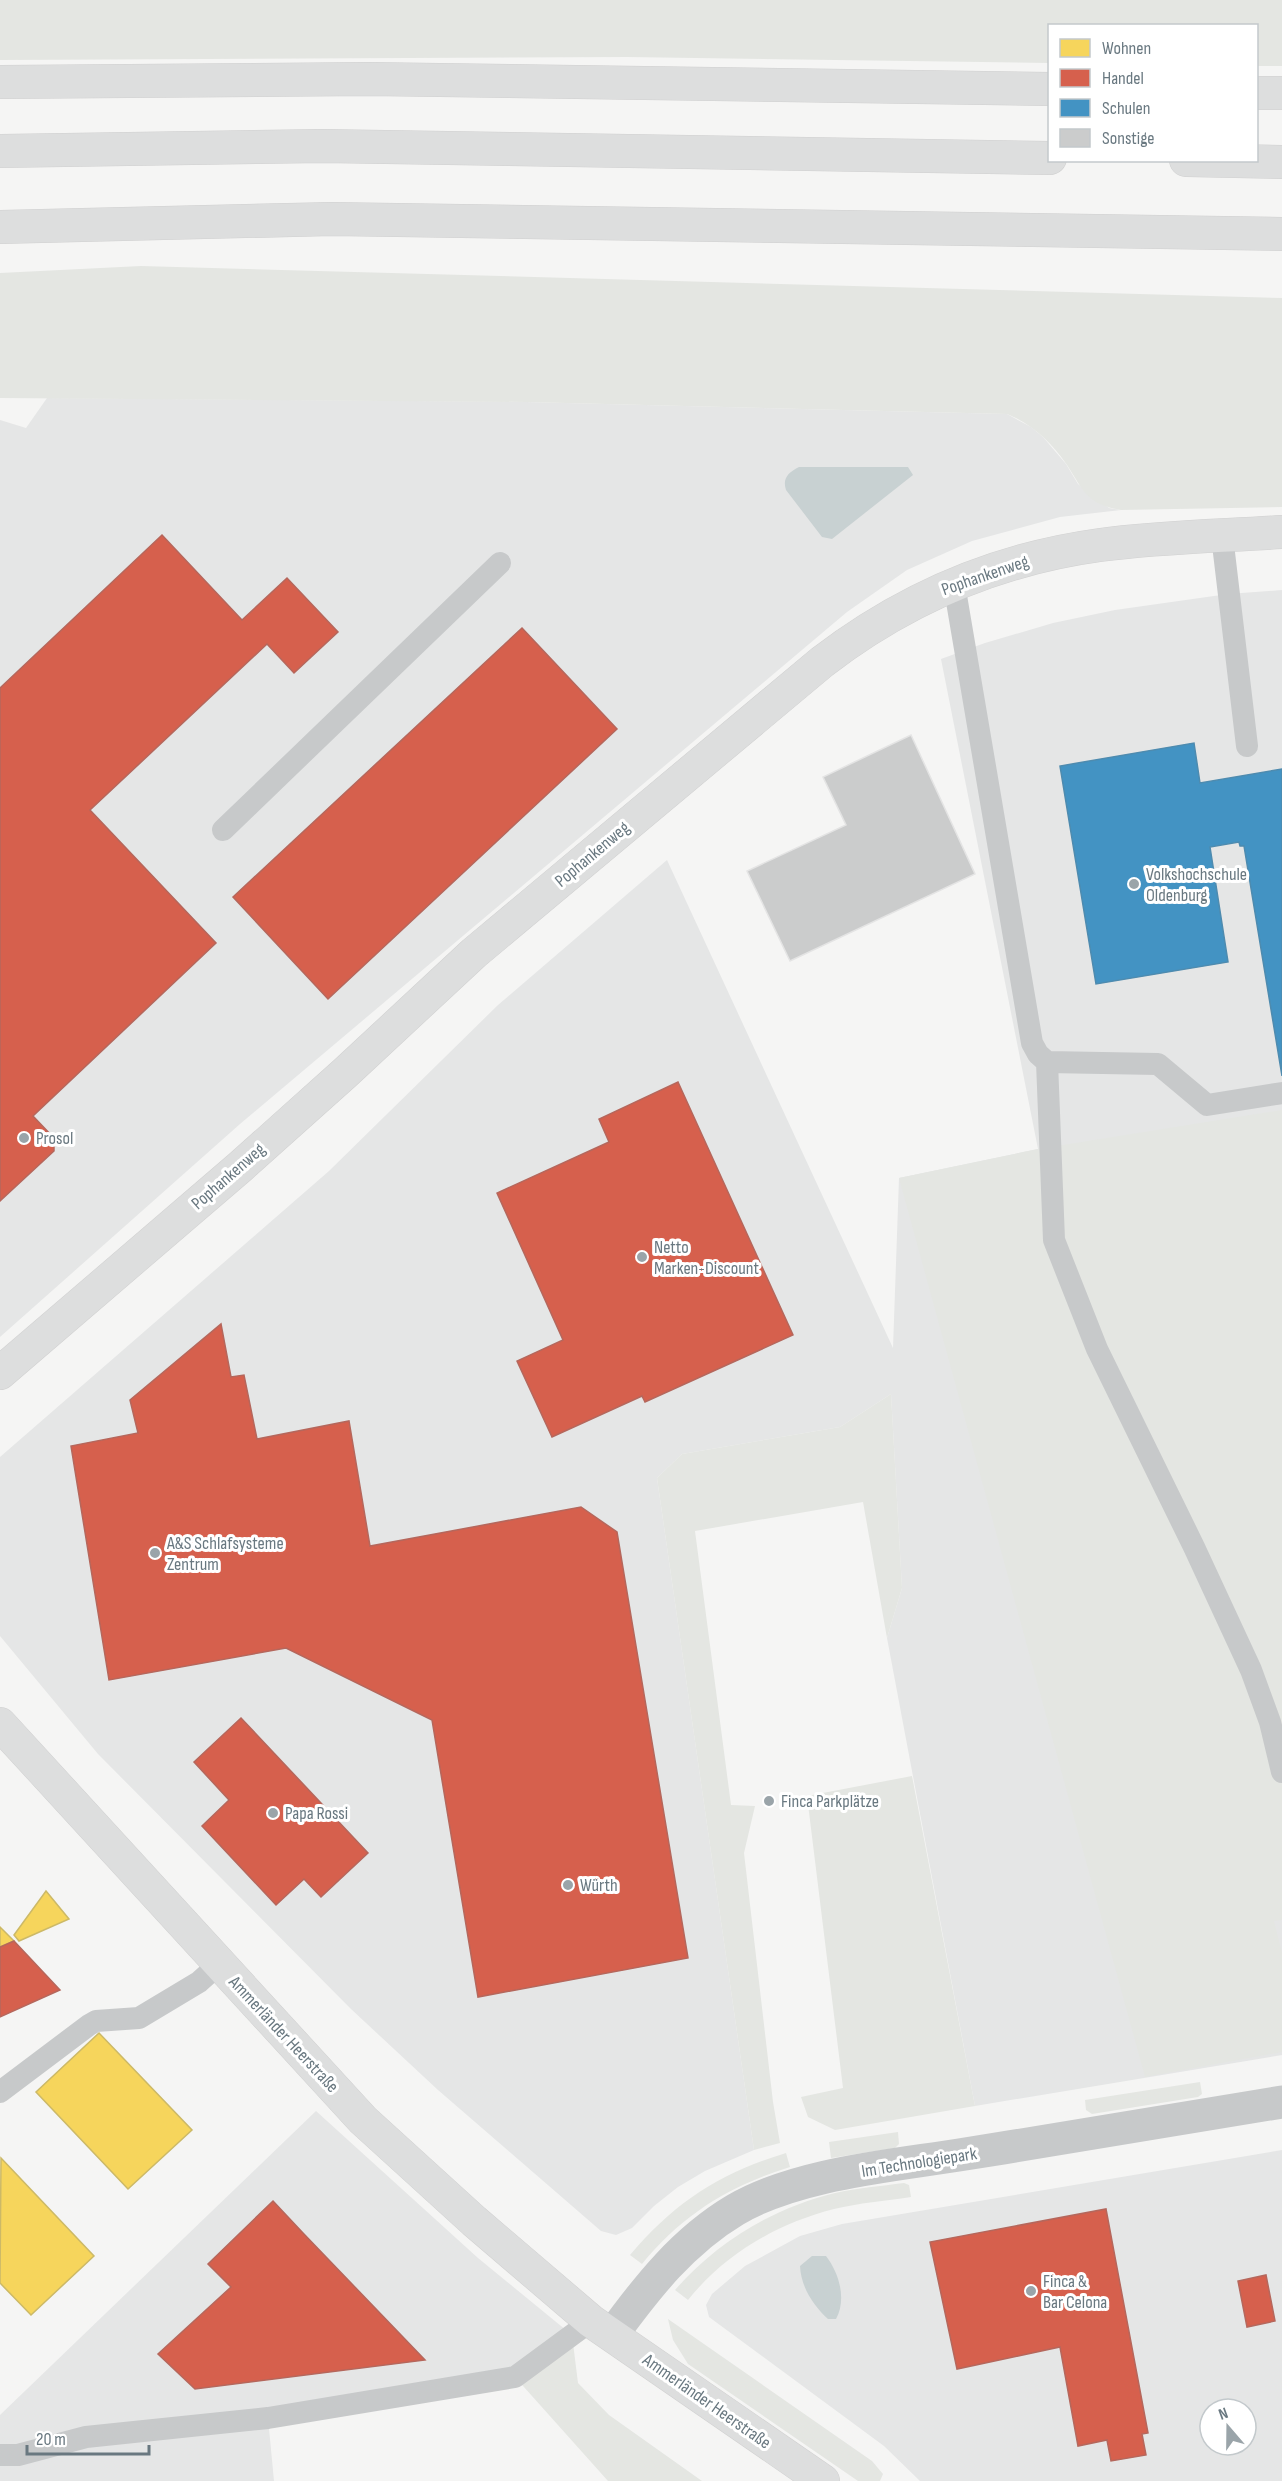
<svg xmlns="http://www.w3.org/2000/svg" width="1282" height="2481" font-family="'Sofia Sans Condensed',sans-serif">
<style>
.built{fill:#e5e6e6;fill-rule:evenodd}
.green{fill:#e4e6e2}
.water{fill:#c8d1d2}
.homes{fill:#f6d55c;stroke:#ccb967;stroke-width:1.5}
.shops{fill:#d6604d;stroke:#b5675c;stroke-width:1.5}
.schools{fill:#4393c3;stroke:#4e8baf;stroke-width:1.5}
.building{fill:#cbcccc;stroke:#e4e4e4;stroke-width:1.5}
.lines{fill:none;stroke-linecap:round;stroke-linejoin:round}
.secondary-casing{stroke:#d1d1d1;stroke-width:34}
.highway-casing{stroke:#d0d0d0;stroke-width:34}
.lane{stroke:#c7c9ca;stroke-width:22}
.street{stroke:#c7c9ca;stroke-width:33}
.secondary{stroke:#dddede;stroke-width:33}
.highway{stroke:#dddede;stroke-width:33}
.poi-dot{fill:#9aa4a9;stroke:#fff;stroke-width:2}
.labels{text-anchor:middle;stroke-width:6;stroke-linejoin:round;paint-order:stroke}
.street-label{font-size:18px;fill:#697880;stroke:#fff}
.poi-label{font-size:18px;fill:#697880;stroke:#fff;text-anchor:start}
</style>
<rect width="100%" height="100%" fill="#f5f5f4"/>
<path class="built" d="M47 398 526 402 1007 414 1031 427 1043 437 1066 464 1078 484 1109 508 1121 510 1060 517 972 541 907 570 847 612 240 1124 0 1337V420L26 428Z
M1282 590V2055L975 2106 887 1638 902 1588 891 1394 840 1427 682 1454 657 1478 754 2150 705 2171 678 2187 654 2206 632 2228 616 2235 601 2231 438 2090 351 2009 98 1754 0 1636V1457L329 1171 498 1005 667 860 893 1348 899 1178 1038 1149 941 659 985 643 1053 623 1115 610 1228 594Z
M316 2111 478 2258 572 2335 515 2377 268 2418 274 2481H0V2415Z
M1282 2150V2481H920L884 2446 709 2317 706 2305 712 2294 745 2266 800 2236 842 2224ZM1210 2409H1246V2445H1210Z"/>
<path class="green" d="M0 0H1282V66H1257L1256 26H1050L1049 63 627 57 0 60Z
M141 266 1282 298V507L1121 510C1086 504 1084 491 1067 465 1051 442 1032 424 1007 414L526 402 0 398V273Z
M1282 1110V1920L1274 1921 1282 1953V2052L1145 2077 899 1178 1038 1149Z
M891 1394 902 1588 887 1638 863 1502 695 1531 731 1805 755 1806 744 1853 773 2102 780 2143 754 2150 657 1478 682 1454 840 1427Z
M912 1776 975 2106 835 2130 808 2117 801 2097 843 2088 807 1796Z
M1200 2082 1202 2094 1198 2097 1092 2114 1086 2110 1085 2100Z
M898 2132 899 2144 895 2148 831 2158 829 2142Z
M786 2153 790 2167C729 2186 682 2215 642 2264L630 2255C675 2202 720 2173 786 2153Z
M904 2183 909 2185 911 2197C885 2201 859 2203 834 2209 776 2224 725 2254 688 2300L675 2290C717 2242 773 2208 835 2193 857 2188 881 2186 904 2183Z
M668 2319 872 2461 883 2474 880 2481H858L688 2364 673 2340Z
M572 2335 578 2383 609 2415 702 2481H608L515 2377Z"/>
<path class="water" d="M799 467H908L913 475 832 539 822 537 786 490C782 478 789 472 799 467Z
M812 2256H826C839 2273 847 2299 836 2319H828C813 2305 801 2287 800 2266Z"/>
<path class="homes" d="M46 1891 69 1919 19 1941 14 1935Z
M0 1927 14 1941 0 1947Z
M99 2033 192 2130 128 2189 36 2092Z
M1 2158 94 2256 31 2315 0 2283Z"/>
<path class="shops" d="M162 535 242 620 287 578 338 632 294 673 267 644 90 810 216 943 33 1116 54 1138V1151L0 1201V688Z
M522 628 617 729 328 999 233 897Z
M678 1082 793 1335 645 1402 642 1396 552 1437 517 1361 563 1340 497 1193 609 1142 599 1119Z
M221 1324 231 1377 244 1375 257 1439 349 1421 370 1546 581 1507 617 1532 688 1958 478 1997 432 1720 286 1648 109 1680 71 1446 138 1433 130 1400Z
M241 1718 368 1853 321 1897 304 1879 276 1905 202 1826 229 1800 194 1762Z
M14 1941 60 1990 0 2017V1947Z
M273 2201 303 2233 425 2360 195 2389 158 2354 231 2287 208 2264Z
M1106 2209 1148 2433 1142 2434 1146 2455 1111 2461 1107 2440 1078 2446 1060 2347 957 2369 930 2242Z
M1266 2275 1275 2321 1247 2327 1238 2281Z"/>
<path class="schools" d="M1194 743 1200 783 1282 769V1076L1244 846H1240L1239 842 1210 847 1228 962 1096 984 1060 766Z"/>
<path class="building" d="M911 735 975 874 790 961 747 871 846 825 823 777Z"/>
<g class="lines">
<defs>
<path id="secondary" d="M0 1373 240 1167 345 1073 474 953 822 662C904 599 997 559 1100 545 1160 537 1221 536 1282 532
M0 1724 363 2120 474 2221 591 2321 823 2481"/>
<path id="highway" d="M0 82 369 79 1050 89
M1256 93H1282
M0 151 323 146 1050 158
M1186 160 1282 162
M0 227 332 219 1282 234"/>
</defs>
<use href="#secondary" class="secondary-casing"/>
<use href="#highway" class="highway-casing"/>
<path class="lane" d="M1222 536 1247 746
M954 584 1032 1043 1038 1054 1047 1062 1158 1064 1207 1105 1282 1093
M223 830 500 563
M1047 1062 1054 1240 1097 1349 1194 1547 1251 1670 1270 1722 1282 1772
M0 2092 89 2025 96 2021 139 2018 199 1982 219 1964
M0 2455H18L86 2437 268 2418 515 2377 591 2321"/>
<path class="street" d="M612 2335C647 2287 683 2241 735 2210 796 2174 890 2166 959 2155 1067 2138 1175 2120 1282 2102"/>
<use href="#secondary" class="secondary"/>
<use href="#highway" class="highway"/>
</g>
<g class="poi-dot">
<circle cx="1134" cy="884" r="6"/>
<circle cx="24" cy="1138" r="6"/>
<circle cx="642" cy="1257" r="6"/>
<circle cx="155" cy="1553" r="6"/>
<circle cx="769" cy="1801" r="6"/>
<circle cx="273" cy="1813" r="6"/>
<circle cx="568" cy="1885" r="6"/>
<circle cx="1031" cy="2291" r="6"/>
</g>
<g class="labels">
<g class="street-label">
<text transform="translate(985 575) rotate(-19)" y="6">Pophankenweg</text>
<text transform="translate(592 854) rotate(-40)" y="6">Pophankenweg</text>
<text transform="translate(228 1176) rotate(-41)" y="6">Pophankenweg</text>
<text transform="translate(284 2034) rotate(47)" y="6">Ammerländer Heerstraße</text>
<text transform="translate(919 2162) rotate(-9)" y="6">Im Technologiepark</text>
<text transform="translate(707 2401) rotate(35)" y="6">Ammerländer Heerstraße</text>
</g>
<g class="poi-label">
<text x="1146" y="880">Volkshochschule<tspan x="1146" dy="21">Oldenburg</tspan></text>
<text x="36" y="1144">Prosol</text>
<text x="654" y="1253">Netto<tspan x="654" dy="21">Marken-Discount</tspan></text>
<text x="167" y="1549">A&amp;S Schlafsysteme<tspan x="167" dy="21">Zentrum</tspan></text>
<text x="781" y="1807">Finca Parkplätze</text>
<text x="285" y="1819">Papa Rossi</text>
<text x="580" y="1891">Würth</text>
<text x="1043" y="2287">Finca &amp;<tspan x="1043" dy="21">Bar Celona</tspan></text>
</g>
</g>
<rect x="1048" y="24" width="210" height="138" fill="#ffffff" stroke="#c3c9cc" stroke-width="1.5"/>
<rect x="1060" y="39" width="30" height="18" fill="#f6d55c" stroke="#c3c9cc" stroke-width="1.5"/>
<text x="1102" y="54" font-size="18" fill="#697880">Wohnen</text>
<rect x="1060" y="69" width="30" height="18" fill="#d6604d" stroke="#c3c9cc" stroke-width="1.5"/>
<text x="1102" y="84" font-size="18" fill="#697880">Handel</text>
<rect x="1060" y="99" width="30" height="18" fill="#4393c3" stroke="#c3c9cc" stroke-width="1.5"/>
<text x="1102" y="114" font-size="18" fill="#697880">Schulen</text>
<rect x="1060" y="129" width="30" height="18" fill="#cbcccc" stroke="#c3c9cc" stroke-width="1.5"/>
<text x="1102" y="144" font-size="18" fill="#697880">Sonstige</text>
<g transform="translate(1228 2427) rotate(340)"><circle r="28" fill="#ffffff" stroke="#c3c9cc" stroke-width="1.5"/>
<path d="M0-4.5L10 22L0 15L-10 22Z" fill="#9aa4a9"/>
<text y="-9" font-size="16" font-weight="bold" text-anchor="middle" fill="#697880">N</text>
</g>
<path d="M27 2445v9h122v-9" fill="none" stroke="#697880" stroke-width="3"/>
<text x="36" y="2445" font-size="18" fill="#697880" stroke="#ffffff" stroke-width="4.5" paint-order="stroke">20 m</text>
</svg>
